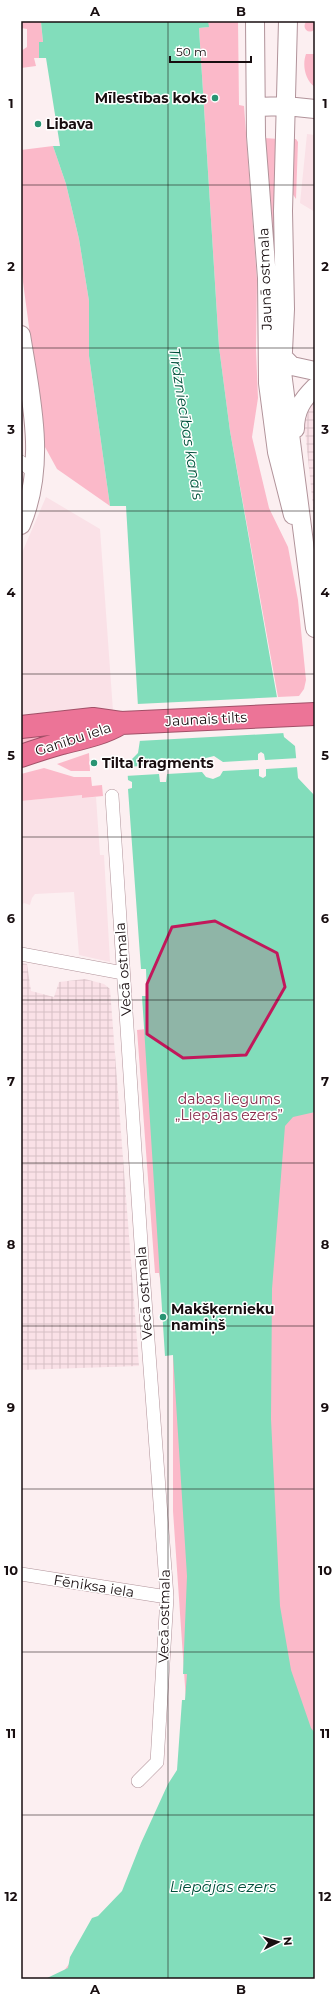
<svg xmlns="http://www.w3.org/2000/svg" width="336" height="2000" font-family="Montserrat,sans-serif">
<style>
.built{fill:#fae1e7}
.industrial{fill:url(#industrial-grid)}
.green{fill:#fbb9c9}
.water{fill:#82ddbb}
.pier{fill:#fceff1}
.lines{fill:none;stroke-linecap:round;stroke-linejoin:round}
.street-casing{stroke:#b1939a;stroke-width:14}
.secondary-casing{stroke:#b1939a;stroke-width:20}
.highway-casing{stroke:#a25068;stroke-width:24}
.street{stroke:#fff;stroke-width:13}
.secondary{stroke:#fff;stroke-width:18}
.highway{stroke:#ec7497;stroke-width:22}
.marked{fill:#c2185b;fill-opacity:0.2;stroke:#c2185b;stroke-width:3;stroke-linejoin:round}
.grid{fill:none;stroke:#180e10;stroke-width:1;stroke-opacity:0.55}
.poi-dot{fill:#299473;stroke:#fff;stroke-width:1.5}
.labels{text-anchor:middle;stroke-width:3;stroke-linejoin:round;paint-order:stroke}
.poi-label{font-size:14px;font-weight:bold;fill:#180e10;stroke:#fff;text-anchor:start}
.street-label{font-size:14px;fill:#180e10;stroke:#fff}
.park-label{font-size:14px;fill:#872949;stroke:#fff}
.water-label{font-size:15px;font-style:italic;fill:#00503b;stroke:#fff}
.neatline{fill:none;stroke:#180e10;stroke-width:1.5}
.grid-label{font-size:13px;text-anchor:middle;font-weight:bold;fill:#180e10}
</style>
<defs>
<pattern id="industrial-grid" width="8" height="8" patternUnits="userSpaceOnUse"><rect width="8" height="8" fill="#fae1e7"/><path d="M0 4h8M4 0v8" fill="none" stroke="#d6c0c5"/></pattern>
</defs>
<rect width="100%" height="100%" fill="#fceff1"/>
<path class="built" d="M307 134 315 135V212L300 203Z
M46 497 100 529 113 711 21 717V555Z
M82 795 83 798 96 797 100 855H104L110 962 79 955 74 892 35 894 32 898 30 905 24 903 21 906V801Z"/>
<path class="industrial" d="M315 401V525L304 421 307 411Z
M21 963 27 964 31 991 54 997 59 982 85 979 104 984 110 989 139 1366 21 1370Z"/>
<path class="green" d="M304.5 26a5.5 5.5 0 1 1 11 0a5.5 5.5 0 1 1-11 0Z
M21 21 41 22 43 42 39 43V58H34L36 66 21 68V51L27 47V29L21 28Z
M208 21H238L239 105 244 106 257 280 256 350 258 398 252 437 269 508 288 547 298 600 306 680 304 689 299 696 278 697 230 431 219 347 199 28 208 27Z
M306 54H315V87C305 80 302 65 306 54Z
M264 138 279 139 275 240 273 241Z
M292 139H296L298 142 296 199 292 193Z
M53 146 66 184 79 239 89 301V356L110 506 57 469 45 447 21 267V150Z
M72 729 21 749V732Z
M89 753 90 771H71L57 764Z
M44 768 74 777H91L92 786 102 785 103 796 82 798V795L21 801V774Z
M315 1010V1979H55L63 1972 193 1803 173 1511V1355L159 1273H155L137 1030Z"/>
<path class="water" d="M39 21H208L209 27 199 28 219 347 230 431 284 737 295 746 298 778 315 796V1112L293 1117 285 1126 272 1289 271 1419 280 1606 291 1670 311 1728 315 1733V1979H45L68 1968 70 1957 92 1918 98 1916 122 1891 141 1843 168 1784 177 1770 182 1700H185L187 1674H183L187 1576 173 1355 165 1356 142 996H147L146 969H141L128 789 132 788V782L128 780 127 764 138 753 140 740 126 506H110L89 356V301L79 239 66 184 53 146H60L46 58H39V42H43L41 22Z"/>
<path class="pier" d="M280 697 285 733 138 741 137 704Z
M261 752 264 754 265 760 299 758V767L266 769V776L263 778 259 776V769L223 771 220 776 213 779 206 777 202 772 167 774 166 782H160L159 774 125 776V767L159 765 160 759 162 758 165 759 166 765 202 763 206 758 214 756 223 762 258 760V754Z"/>
<g class="lines">
<defs>
<path id="street" d="M21 462 35 473
M112 796 142 1259 167 1597 157 1762 138 1781
M21 954 123 973
M21 1574 167 1597"/>
<path id="secondary" d="M255 21 256 136 267 278 268 383 277 452 293 515
M288 21 283 211 285 309 282 372 315 628
M256 107 286 106 315 109
M21 335C31 398 47 464 21 525
M278 352 292 366 315 371
M295 429C295 410 302 400 315 387"/>
<path id="highway" d="M21 727 93 719 121 723 315 714
M21 756C35 751 48 747 62 743 82 738 103 734 121 723"/>
</defs>
<use href="#street" class="street-casing"/>
<use href="#secondary" class="secondary-casing"/>
<use href="#highway" class="highway-casing"/>
<use href="#street" class="street"/>
<use href="#secondary" class="secondary"/>
<use href="#highway" class="highway"/>
</g>
<path class="marked" d="M215 921 277 953 285 987 246 1055 183 1058 147 1034V984L172 927Z"/>
<path class="grid" d="M168 21V1979M21 185H315M21 348H315M21 511H315M21 674H315M21 837H315M21 1000H315M21 1163H315M21 1326H315M21 1489H315M21 1652H315M21 1815H315"/>
<g class="poi-dot">
<circle cx="215" cy="98" r="4"/>
<circle cx="38" cy="124" r="4"/>
<circle cx="94" cy="763" r="4"/>
<circle cx="163" cy="1317" r="4"/>
</g>
<g class="labels">
<g class="poi-label">
<text x="207" y="103" text-anchor="end">Mīlestības koks</text>
<text x="46" y="129">Libava</text>
<text x="102" y="768">Tilta fragments</text>
<text x="171" y="1314">Makšķernieku<tspan x="171" dy="16">namiņš</tspan></text>
</g>
<g class="street-label">
<text transform="translate(265 279) rotate(-92)" y="5">Jaunā ostmala</text>
<text transform="translate(206 719) rotate(-3)" y="5">Jaunais tilts</text>
<text transform="translate(73 739) rotate(-18)" y="5">Ganību iela</text>
<text transform="translate(123 969) rotate(-94)" y="5">Vecā ostmala</text>
<text transform="translate(144 1293) rotate(-94)" y="5">Vecā ostmala</text>
<text transform="translate(94 1586) rotate(9)" y="5">Fēniksa iela</text>
<text transform="translate(164 1616) rotate(-89)" y="5">Vecā ostmala</text>
</g>
<g class="park-label">
<text x="229" y="1104">dabas liegums<tspan x="229" dy="16">„Liepājas ezers”</tspan></text>
</g>
<g class="water-label">
<text transform="translate(186 424) rotate(81)" y="5">Tirdzniecības kanāls</text>
<text x="223" y="1892">Liepājas ezers</text>
</g>
</g>
<rect width="336" height="2000" fill="none" stroke="#ffffff" stroke-width="44"/>
<g transform="translate(278 1942) rotate(85)" stroke="#ffffff" stroke-width="3" paint-order="stroke">
<path d="M0-3L7 15L0 10L-7 15Z" fill="#180e10"/>
<text y="-6" font-size="11" font-weight="bold" text-anchor="middle" fill="#180e10">N</text>
</g>
<path d="M170 56v6h81v-6" fill="none" stroke="#180e10" stroke-width="2"/>
<text x="176" y="56" font-size="12" fill="#180e10" stroke="#ffffff" stroke-width="3" paint-order="stroke">50 m</text>
<rect x="22" y="22" width="292" height="1956" class="neatline"/>
<g class="grid-label">
<text x="95" y="16">A</text>
<text x="241" y="16">B</text>
<text x="11" y="108">1</text>
<text x="325" y="108">1</text>
<text x="11" y="271">2</text>
<text x="325" y="271">2</text>
<text x="11" y="434">3</text>
<text x="325" y="434">3</text>
<text x="11" y="597">4</text>
<text x="325" y="597">4</text>
<text x="11" y="760">5</text>
<text x="325" y="760">5</text>
<text x="11" y="923">6</text>
<text x="325" y="923">6</text>
<text x="11" y="1086">7</text>
<text x="325" y="1086">7</text>
<text x="11" y="1249">8</text>
<text x="325" y="1249">8</text>
<text x="11" y="1412">9</text>
<text x="325" y="1412">9</text>
<text x="11" y="1575">10</text>
<text x="325" y="1575">10</text>
<text x="11" y="1738">11</text>
<text x="325" y="1738">11</text>
<text x="11" y="1901">12</text>
<text x="325" y="1901">12</text>
<text x="95" y="1994">A</text>
<text x="241" y="1994">B</text>
</g>
</svg>
